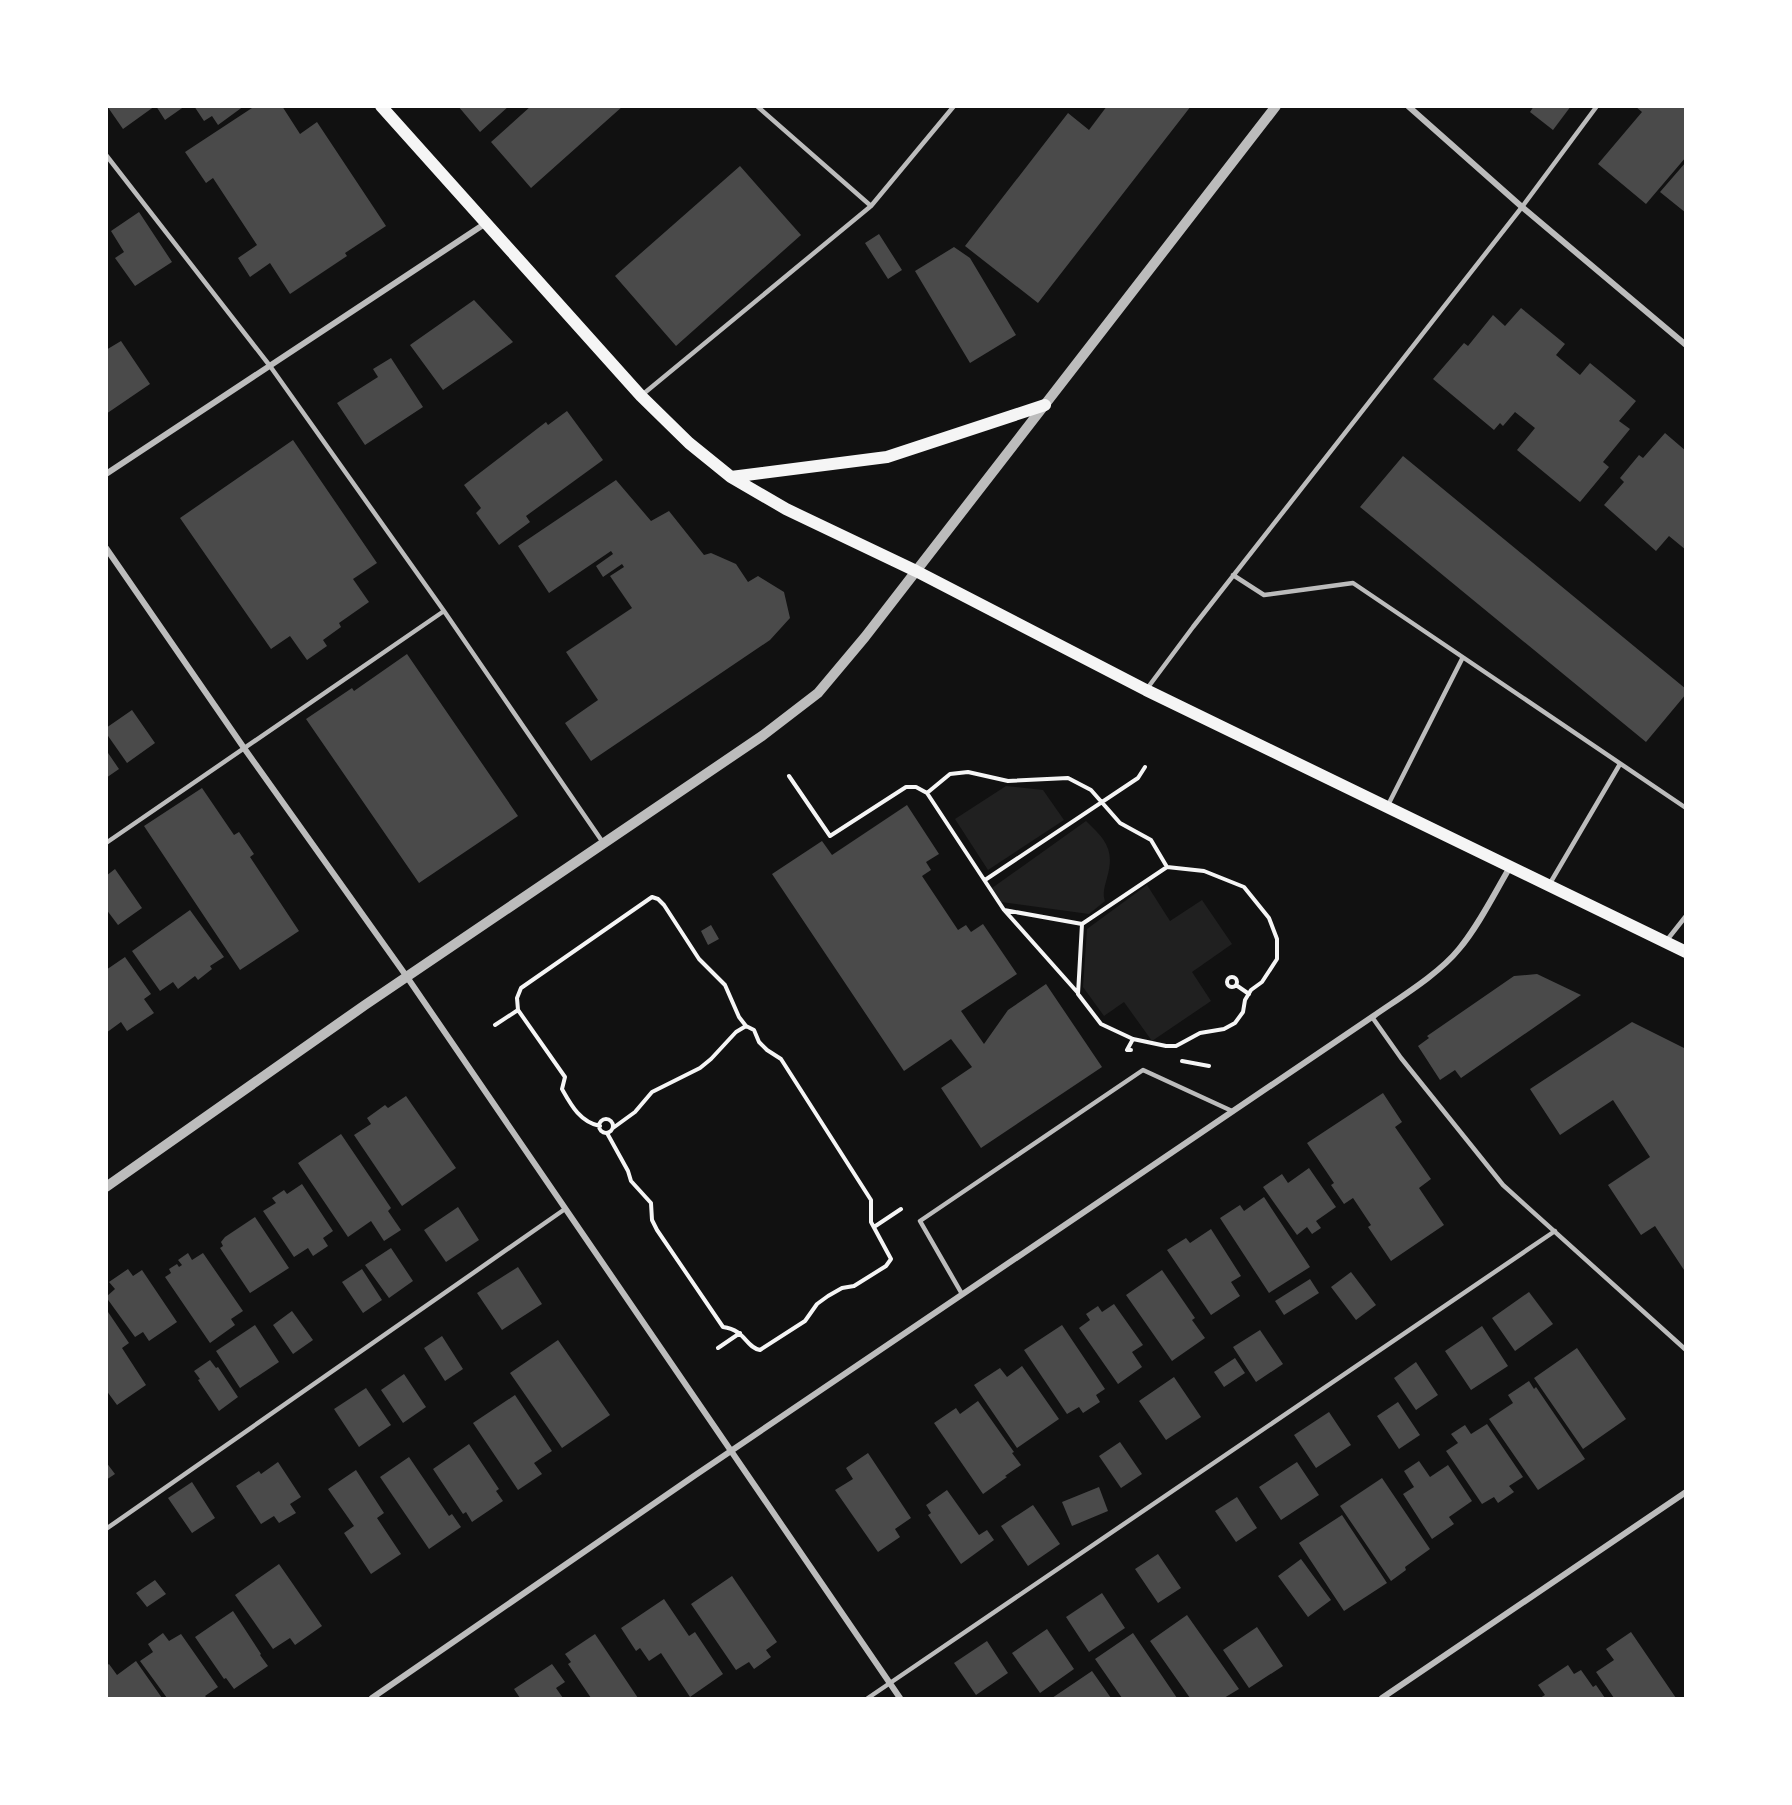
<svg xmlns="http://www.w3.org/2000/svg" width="1792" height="1805" font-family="'DM Sans',sans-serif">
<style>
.green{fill:#202020}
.building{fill:#4a4a4a}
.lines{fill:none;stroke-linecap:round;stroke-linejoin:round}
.path{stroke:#f5f5f5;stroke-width:4}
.service{stroke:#bcbcbc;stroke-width:4.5}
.minor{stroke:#bcbcbc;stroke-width:6}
.tertiary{stroke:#bcbcbc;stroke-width:10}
.secondary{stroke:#f5f5f5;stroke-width:12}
</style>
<rect width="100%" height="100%" fill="#111"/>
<path class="green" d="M1006 786 1043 790 1064 820 988 870 955 819Z
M1086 821C1106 840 1115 850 1107 878 1105 886 1102 893 1105 901L1089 914 1001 902 992 888Z
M1147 885 1170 921 1202 900 1232 944 1192 972 1211 1001 1152 1041 1124 1002 1104 1016 1083 987 1087 929Z"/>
<path class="building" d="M107 106H155L123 129Z
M156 106H185L165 120Z
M194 106H244L218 125 212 116 204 121Z
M255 106H282L300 134 317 122 386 226 345 253 347 256 290 294 270 263 250 277 238 258 257 245 213 178 206 183 185 152Z
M458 106H509L480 132Z
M531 106H623L531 188 491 142Z
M1107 106H1191L1038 303 965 246 1068 113 1089 130Z
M1534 106H1571L1553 130 1530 112Z
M1635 106H1686V157L1646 204 1598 164 1642 112Z
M1686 162V213L1660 192Z
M740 166 801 235 676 346 615 276Z
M139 212 172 262 135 286 115 258 124 252 111 231Z
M879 234 902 270 888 279 865 243Z
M954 247 970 258 1016 335 970 363 915 271Z
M474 300 513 342 443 390 410 345Z
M1521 308 1565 344 1556 355 1580 375 1590 363 1636 401 1619 421 1630 429 1603 462 1609 467 1580 502 1517 450 1535 428 1515 412 1503 426 1500 423 1494 430 1433 379 1464 343 1468 346 1493 315 1505 326Z
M121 341 150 384 106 414V350Z
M391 358 423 407 365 445 337 403 378 377 373 369Z
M567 411 603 460 526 516 530 522 499 545 476 513 481 508 464 485 546 422 548 425Z
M1665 433 1686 451V550L1669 536 1656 551 1604 505 1624 482 1620 478 1639 455 1643 458Z
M293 440 377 563 353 579 369 602 339 623 341 627 323 640 327 646 307 660 290 636 271 649 180 518Z
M1403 456 1686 689V694L1646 742 1360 507Z
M616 480 651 521 669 511 704 555 711 553 736 564 748 582 758 576 784 592 790 618 770 640 591 761 565 723 598 700 566 652 632 608 610 576 624 567 622 564 603 577 596 566 613 554 611 551 549 593 518 546Z
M407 654 518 816 419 883 306 719 352 688 354 691Z
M132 710 155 743 127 763 106 733V728Z
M106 750 119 769 106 778Z
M202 788 234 835 239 832 254 854 250 857 299 931 240 970 144 826Z
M907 805 939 854 926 862 931 870 922 876 958 930 966 925 971 932 983 924 1017 974 961 1011 984 1044 1008 1010 1046 984 1102 1067 981 1148 941 1088 972 1067 951 1039 904 1071 772 874 822 841 832 855Z
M115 869 142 908 118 925 106 909V876Z
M190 910 224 957 210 966 212 969 198 980 195 976 178 989 173 982 160 991 132 951Z
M711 925 719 939 708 945 701 931Z
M125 957 151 994 144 999 154 1013 127 1031 121 1022 106 1033V970Z
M1537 974 1581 995 1461 1078 1455 1070 1440 1080 1418 1046 1429 1038 1427 1036 1514 976Z
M1632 1022 1686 1049V1273L1655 1226 1641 1235 1608 1185 1650 1157 1613 1100 1560 1135 1530 1089Z
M1383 1093 1402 1122 1395 1127 1431 1179 1419 1188 1444 1225 1391 1261 1368 1227 1371 1225 1353 1198 1344 1204 1331 1185 1334 1183 1307 1143Z
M406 1096 456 1168 402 1206 354 1135 371 1124 367 1118 385 1105 388 1108Z
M341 1134 391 1208 388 1211 401 1230 384 1241 371 1221 348 1237 298 1163Z
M1309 1168 1336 1207 1316 1221 1321 1228 1312 1234 1307 1227 1297 1235 1263 1187 1282 1174 1288 1183Z
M302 1184 333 1231 323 1238 328 1246 313 1256 308 1248 294 1257 263 1211 276 1203 272 1198 284 1190 287 1194Z
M1264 1197 1310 1267 1269 1293 1220 1218 1240 1205 1244 1211Z
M458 1207 479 1240 446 1262 424 1230Z
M255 1217 289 1268 250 1293 220 1248 223 1246 221 1242 225 1237Z
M1211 1229 1241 1276 1231 1282 1240 1296 1211 1315 1167 1250 1186 1238 1190 1243Z
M391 1248 413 1281 389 1298 365 1265Z
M188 1253 192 1260 203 1253 243 1311 231 1319 235 1325 210 1343 165 1277 171 1273 169 1269 177 1264 179 1267 182 1265 178 1260Z
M518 1267 542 1304 502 1330 477 1293Z
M128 1269 133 1276 142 1270 177 1322 149 1341 143 1332 135 1337 106 1297 115 1289 109 1282Z
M362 1269 382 1300 363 1313 342 1282Z
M1162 1270 1195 1318 1192 1320 1205 1338 1172 1361 1126 1295Z
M1351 1272 1376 1305 1356 1320 1331 1287Z
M1310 1279 1319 1293 1284 1315 1275 1301Z
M1529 1292 1553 1324 1515 1351 1492 1318Z
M1114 1304 1143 1345 1132 1352 1142 1367 1118 1384 1079 1328 1090 1320 1086 1314 1098 1306 1102 1312Z
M106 1309 129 1343 122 1348 146 1385 117 1405 106 1390Z
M292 1311 313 1340 293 1354 273 1325Z
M255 1325 279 1362 240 1388 216 1351Z
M1062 1325 1105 1389 1096 1395 1100 1402 1083 1413 1079 1407 1067 1414 1024 1350Z
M1482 1326 1508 1366 1471 1390 1445 1351Z
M1260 1330 1283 1364 1256 1382 1233 1347Z
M442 1336 463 1369 445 1381 424 1348Z
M558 1340 610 1415 562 1448 510 1373Z
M1577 1348 1626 1419 1583 1449 1534 1378Z
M1235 1358 1245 1373 1224 1387 1214 1372Z
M210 1360 216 1368 218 1367 238 1397 219 1411 198 1380 200 1379 194 1371Z
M1416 1362 1438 1395 1416 1410 1394 1378Z
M1022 1366 1059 1419 1017 1448 974 1385 1000 1368 1007 1377Z
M404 1374 426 1407 403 1423 381 1390Z
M1174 1377 1201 1417 1166 1440 1139 1401Z
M1529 1381 1534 1389 1536 1387 1585 1459 1538 1490 1489 1419 1513 1403 1508 1395Z
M366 1388 391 1425 359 1447 334 1409Z
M515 1395 552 1451 534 1463 542 1474 518 1490 473 1423Z
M978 1401 1014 1452 1012 1453 1021 1465 1005 1476 1007 1477 983 1494 934 1423 956 1408 960 1414Z
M1398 1402 1420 1435 1399 1449 1377 1416Z
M1329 1412 1351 1445 1316 1468 1294 1435Z
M1487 1424 1523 1477 1509 1486 1514 1492 1498 1503 1494 1497 1482 1504 1446 1451 1458 1443 1451 1434 1465 1425 1471 1434Z
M1120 1442 1142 1474 1121 1488 1099 1456Z
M469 1444 499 1489 496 1491 503 1501 472 1522 466 1512 463 1514 433 1469Z
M868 1453 911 1518 895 1529 900 1537 878 1552 835 1490 853 1479 846 1468Z
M409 1457 449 1516 452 1514 461 1527 429 1549 380 1477Z
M1419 1461 1430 1477 1448 1465 1472 1501 1449 1517 1454 1524 1432 1539 1403 1494 1414 1487 1404 1471Z
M106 1462 115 1474 106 1480Z
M278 1462 301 1497 290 1504 296 1513 279 1523 274 1516 261 1524 236 1486 259 1471 261 1474Z
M1297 1462 1319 1495 1281 1520 1259 1487Z
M356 1470 384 1513 377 1518 401 1554 371 1574 344 1533 354 1526 328 1489Z
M1382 1478 1430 1549 1405 1567 1406 1570 1391 1581 1340 1506Z
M192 1482 215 1518 192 1533 168 1498Z
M1099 1487 1108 1511 1072 1526 1062 1502Z
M947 1490 979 1535 987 1530 994 1540 961 1564 928 1515 931 1513 926 1505Z
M1237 1497 1257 1528 1236 1542 1215 1511Z
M1033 1505 1060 1544 1028 1566 1001 1526Z
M1342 1515 1387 1583 1344 1611 1299 1543Z
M1158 1554 1181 1588 1158 1603 1135 1569Z
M1301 1559 1331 1600 1308 1617 1278 1576Z
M279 1564 322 1626 295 1645 290 1638 273 1649 235 1595Z
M732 1576 777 1642 766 1650 771 1657 754 1669 749 1662 736 1670 691 1604Z
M155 1580 166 1594 147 1607 136 1593Z
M1102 1593 1125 1628 1089 1652 1066 1617Z
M664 1599 689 1636 695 1632 723 1674 690 1697 661 1653 649 1661 640 1648 636 1651 621 1628Z
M233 1611 261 1654 260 1655 268 1666 234 1689 226 1678 224 1679 195 1637Z
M1187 1615 1239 1689 1224 1698H1190L1150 1641Z
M1257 1627 1283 1666 1249 1688 1223 1650Z
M1047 1629 1074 1669 1040 1693 1012 1653Z
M1631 1632 1676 1698H1614L1596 1672 1614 1660 1606 1649Z
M163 1633 169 1641 181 1634 218 1687 205 1696 207 1698H167L140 1661 153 1652 148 1644Z
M1133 1633 1177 1698H1122L1095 1659Z
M595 1634 638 1698H591L568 1664 571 1662 565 1654Z
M987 1641 1008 1673 976 1695 954 1663Z
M136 1661 162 1698H106V1666L109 1664 117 1675Z
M552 1664 565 1682 556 1688 563 1698H520L514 1689Z
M1568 1665 1574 1674 1581 1670 1593 1687 1596 1685 1605 1698H1540L1545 1695 1538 1685Z
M1092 1671 1111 1698H1052Z"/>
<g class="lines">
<path class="path" d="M789 776 830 836 906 787H916L927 793 1004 910 1082 924 1167 867
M927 793 950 774 968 772 1008 781 1068 778 1091 790 1120 823 1151 840 1167 867 1204 871 1244 887 1269 918 1277 939V959L1262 982 1251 990 1245 1000 1243 1012 1235 1023 1224 1029 1200 1033 1176 1046H1166L1133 1039
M985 880 1138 778 1145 767
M1005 911 1078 993
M1082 924 1078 994 1101 1024 1133 1039 1127 1050H1131
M1227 982a5 5 0 1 1 10 0a5 5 0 1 1-10 0Z
M1236 985 1249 994
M495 1025 518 1010
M1182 1061 1209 1066
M599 1126a7 7 0 1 1 14 0a7 7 0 1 1-14 0Z
M600 1126C580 1122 571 1105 562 1089L565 1077 518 1010 517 998 521 988 652 897 658 899 664 905 699 959 725 985 739 1017 746 1026 754 1030 759 1042 767 1050 781 1059 871 1200V1222L891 1259 886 1266 854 1286 842 1288 828 1296 817 1304 805 1321 760 1350C745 1347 746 1330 723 1327L657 1230 652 1220 651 1203 631 1181 628 1171 607 1133
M613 1128 635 1112 652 1092 700 1068 711 1059 736 1032 746 1026
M874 1227 901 1209
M718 1348 740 1333"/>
<path class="service" d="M757 106 871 206
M106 155 270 366 444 611 604 844
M642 395 871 206 954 106
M1233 575 1264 595 1353 583 1686 808
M1146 690 1193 627 1522 207 1597 106
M1387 807 1462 659
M106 843 444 611
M1549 885 1620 764
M1667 940 1686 916
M1372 1017 1401 1058 1503 1185 1686 1350
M962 1294 920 1221 1143 1070 1232 1111
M106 1529 565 1209
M868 1698 1555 1231"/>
<path class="minor" d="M1408 106 1522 207 1686 345
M106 474 486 223
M106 548 244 748 407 977 900 1698
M372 1698 694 1476 1372 1017C1399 998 1439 974 1459 949 1479 925 1494 894 1510 867
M1382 1698 1686 1492"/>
<path class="tertiary" d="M106 1187 365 1005 762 736 818 693 865 637 1276 106"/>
<path class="secondary" d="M381 106 641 396 689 443 731 477 786 509 916 571 1146 690 1686 952
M731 477 887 457 1045 405"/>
</g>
<rect width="1792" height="1805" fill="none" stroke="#ffffff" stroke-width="216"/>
</svg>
